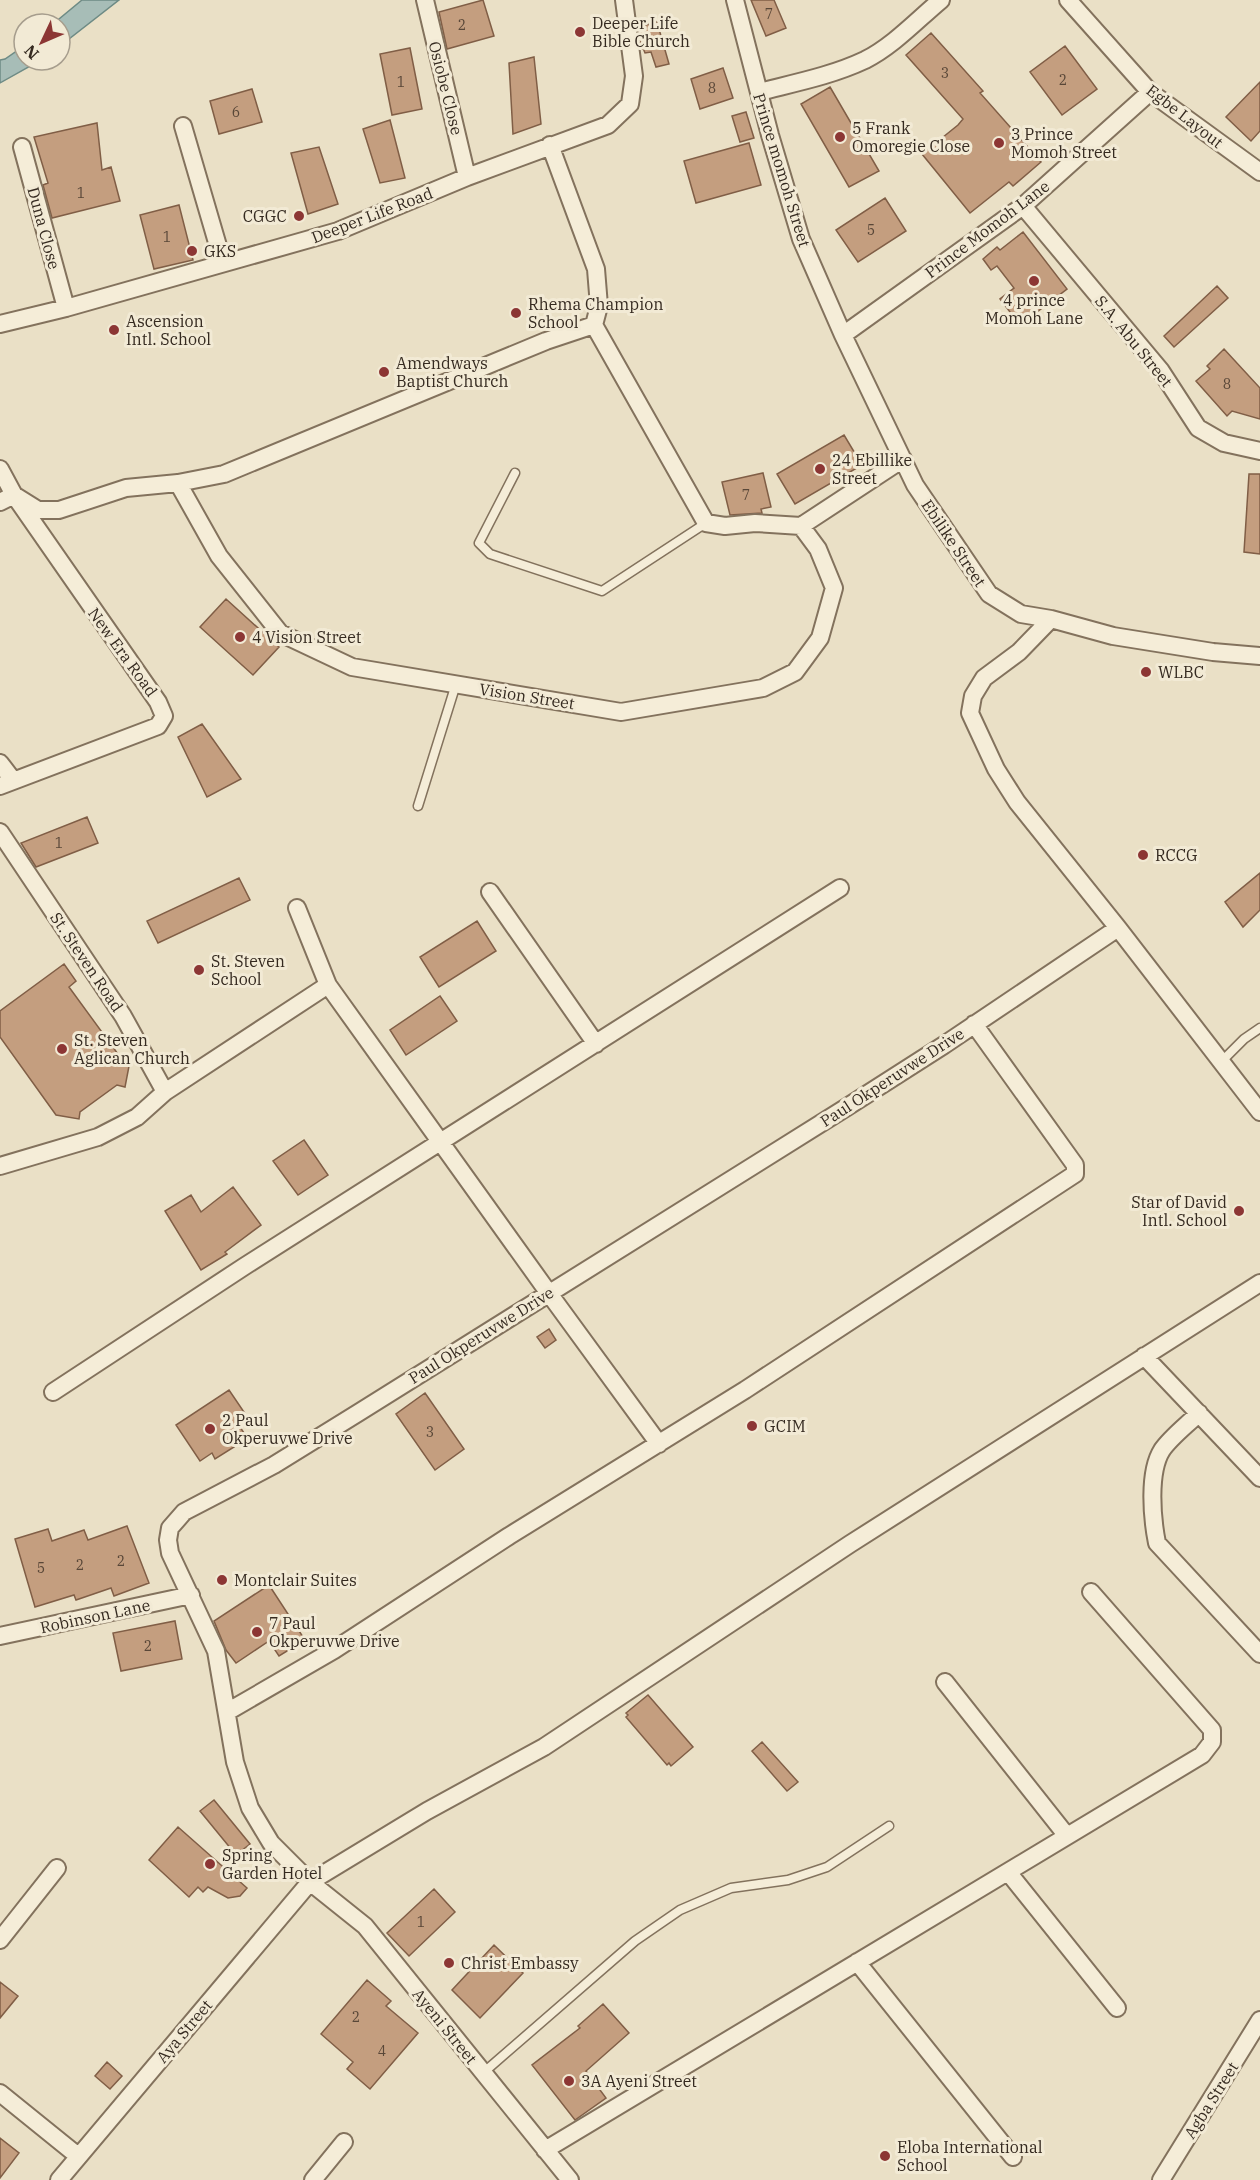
<svg xmlns="http://www.w3.org/2000/svg" width="1260" height="2180" font-family="'IBM Plex Serif',serif">
<style>
.water{fill:#a7bdb7;stroke:#6e8b85;stroke-width:1.5}
.building{fill:#c49e7f;stroke:#805e46;stroke-width:1.5}
.lines{fill:none;stroke-linecap:round;stroke-linejoin:round}
.service-casing{stroke:#83725d;stroke-width:11}
.minor-casing{stroke:#83725d;stroke-width:20}
.service{stroke:#f5edd8;stroke-width:8}
.minor{stroke:#f5edd8;stroke-width:16}
.poi-dot{fill:#8c3634;stroke:#f2ead5;stroke-width:2}
.labels{text-anchor:middle;stroke-width:6;stroke-linejoin:round;paint-order:stroke}
.number-label{font-size:14px;fill:#594738}
.poi-label{font-size:16px;fill:#352a20;stroke:#f2ead5;text-anchor:start}
.street-label{font-size:16px;fill:#352a20;stroke:#f2ead5}
</style>
<rect width="100%" height="100%" fill="#eae0c6"/>
<path class="water" d="M82 0H119L60 46V24H53Z
M24 46V60H41L0 83V60L5 59Z"/>
<path class="building" d="M483 0 494 36 447 49 439 12Z
M751 0H774L786 28 766 36Z
M657 22 669 64 656 67 651 52 645 53 643 48 641 49 638 27Z
M931 33 983 91 980 93 1041 162 1013 186 1009 182 970 213 922 154 958 125 963 119 906 55Z
M1065 46 1097 89 1062 115 1030 72Z
M410 48 422 109 392 115 380 54Z
M534 57 541 124 513 134 509 63Z
M723 68 733 98 700 109 691 79Z
M1260 82V131L1251 141 1226 117Z
M830 87 879 171 849 187 801 104Z
M252 89 262 122 219 134 210 101Z
M746 112 754 138 740 142 732 116Z
M390 120 405 178 380 183 363 129Z
M97 123 102 170 111 167 120 201 52 218 43 185 48 183 34 137Z
M749 143 761 185 696 203 684 161Z
M319 147 338 204 308 214 291 153Z
M885 198 906 231 858 262 836 230Z
M179 205 193 260 154 269 140 215Z
M1023 232 1067 289 1020 325 1000 299 1014 288 997 266 991 270 983 259 997 247 1000 250Z
M1217 286 1228 298 1174 347 1164 336Z
M1224 349 1260 388V419L1232 411 1227 416 1196 381 1210 369 1207 366Z
M844 435 862 465 795 504 777 474Z
M763 473 771 507 761 509 762 513 730 515 722 482Z
M1249 474H1260V554L1244 552Z
M226 599 279 647 253 675 200 627Z
M202 724 241 779 207 797 178 737Z
M87 817 98 843 36 867 21 843Z
M1260 873V910L1243 927 1225 902Z
M239 878 250 900 158 943 147 921Z
M477 921 496 951 439 987 420 957Z
M64 964 76 981 69 987 123 1061H130L125 1087 117 1085 80 1112 79 1119 56 1115 0 1037V1011Z
M440 996 457 1021 406 1055 390 1030Z
M304 1140 328 1175 298 1195 273 1161Z
M233 1187 261 1225 225 1252 227 1254 201 1270 165 1211 191 1195 201 1212Z
M549 1329 556 1340 545 1348 537 1337Z
M229 1390 246 1415 236 1421 244 1433 230 1441 234 1447 215 1459 212 1453 200 1461 176 1425Z
M425 1393 464 1449 435 1470 396 1414Z
M127 1526 149 1583 114 1596 111 1588 76 1600 74 1595 35 1607 15 1539 48 1529 52 1541 84 1530 88 1540Z
M269 1585 305 1640 279 1656 269 1641 236 1663 226 1650 214 1621Z
M175 1621 182 1659 121 1671 113 1633Z
M648 1695 693 1747 671 1766 669 1763 667 1765 626 1717 628 1715 626 1713Z
M762 1742 798 1782 787 1791 752 1751Z
M214 1800 250 1844 236 1855 200 1811Z
M178 1827 247 1888 240 1896 228 1898 208 1887 203 1892 198 1887 189 1897 149 1860Z
M434 1889 455 1912 409 1956 387 1933Z
M494 1945 523 1973 480 2018 452 1990Z
M367 1980 391 2001 386 2006 418 2033 370 2089 347 2069 353 2062 321 2034Z
M0 1982 18 1996 0 2018Z
M603 2004 629 2033 586 2071 606 2098 575 2120 532 2065 580 2028 578 2026Z
M107 2062 122 2076 110 2089 95 2076Z
M0 2138 19 2153 0 2178Z"/>
<g class="lines">
<defs>
<path id="service" d="M515 473 479 543 490 554 602 591 706 523
M418 806 456 684
M1222 1061 1244 1039 1260 1028
M483 2073 635 1941 680 1910 731 1888 788 1880 827 1867 889 1826"/>
<path id="minor" d="M425 0 467 177
M735 0 770 135 801 239 843 335 915 485 989 594 1021 614 1051 619 1113 636 1213 652 1260 656
M1068 0 1150 92 1260 172
M759 92C794 83 831 76 865 60 893 46 917 20 941 0
M183 126 223 263
M550 145 596 269 599 306 594 325 706 523 725 526 755 523 801 526 903 459
M22 147 66 308
M1023 206 1161 371 1198 428 1224 443 1260 451
M0 324 66 308 338 231 467 177 608 125 630 104 634 76 624 0
M843 335 1023 206 1150 92
M0 469 14 495 158 702 164 716 158 726 0 786
M178 483 219 556 280 633 352 667 621 712 763 688 795 672 820 638 834 588 818 549 801 526
M14 495 38 510H59L126 488 178 483 224 474 546 341 594 325
M0 502 14 495
M1051 619 1019 652 984 678 973 696 970 713 996 769 1017 802 1118 928 1260 1112
M0 763 13 780
M0 832 123 1016 165 1092 137 1117 98 1137 0 1166
M490 892 596 1044
M297 908 328 985 548 1292 659 1444
M165 1092 328 985
M1144 1356 1260 1478
M53 1392 245 1266 840 888
M1199 1413C1187 1425 1171 1437 1162 1450 1148 1472 1152 1518 1157 1543L1260 1654
M0 1636 191 1595
M945 1682 1067 1836
M227 1712 334 1650 509 1536 745 1390 1075 1174V1165L974 1024
M1008 1872 1117 2008
M0 1940 57 1868
M857 1962 1013 2157
M0 2093 78 2156
M545 2150 1202 1755 1212 1742V1730L1091 1592
M59 2180 310 1882 427 1811 544 1747 850 1544 1260 1283
M313 2180 344 2142
M570 2180 365 1926 310 1882 271 1843 250 1808 235 1762 216 1651 170 1553 168 1540 170 1528 184 1512 274 1465 358 1413 847 1107 944 1045 1118 928
M1161 2180 1260 2020"/>
</defs>
<use href="#service" class="service-casing"/>
<use href="#minor" class="minor-casing"/>
<use href="#service" class="service"/>
<use href="#minor" class="minor"/>
</g>
<g class="poi-dot">
<circle cx="580" cy="32" r="6"/>
<circle cx="840" cy="137" r="6"/>
<circle cx="999" cy="143" r="6"/>
<circle cx="299" cy="216" r="6"/>
<circle cx="192" cy="251" r="6"/>
<circle cx="1034" cy="281" r="6"/>
<circle cx="516" cy="313" r="6"/>
<circle cx="114" cy="330" r="6"/>
<circle cx="384" cy="372" r="6"/>
<circle cx="820" cy="469" r="6"/>
<circle cx="240" cy="637" r="6"/>
<circle cx="1146" cy="672" r="6"/>
<circle cx="1143" cy="855" r="6"/>
<circle cx="199" cy="970" r="6"/>
<circle cx="62" cy="1049" r="6"/>
<circle cx="1239" cy="1211" r="6"/>
<circle cx="752" cy="1426" r="6"/>
<circle cx="210" cy="1429" r="6"/>
<circle cx="222" cy="1580" r="6"/>
<circle cx="257" cy="1632" r="6"/>
<circle cx="210" cy="1864" r="6"/>
<circle cx="449" cy="1963" r="6"/>
<circle cx="569" cy="2081" r="6"/>
<circle cx="885" cy="2156" r="6"/>
</g>
<g class="labels">
<g class="number-label">
<text x="769" y="19">7</text>
<text x="462" y="30">2</text>
<text x="945" y="78">3</text>
<text x="1063" y="85">2</text>
<text x="401" y="87">1</text>
<text x="712" y="93">8</text>
<text x="236" y="117">6</text>
<text x="81" y="198">1</text>
<text x="871" y="235">5</text>
<text x="167" y="242">1</text>
<text x="1227" y="389">8</text>
<text x="746" y="500">7</text>
<text x="59" y="848">1</text>
<text x="430" y="1437">3</text>
<text x="121" y="1566">2</text>
<text x="80" y="1570">2</text>
<text x="41" y="1573">5</text>
<text x="148" y="1651">2</text>
<text x="421" y="1927">1</text>
<text x="356" y="2022">2</text>
<text x="382" y="2056">4</text>
</g>
<g class="poi-label">
<text x="592" y="29">Deeper Life<tspan x="592" dy="18">Bible Church</tspan></text>
<text x="852" y="134">5 Frank<tspan x="852" dy="18">Omoregie Close</tspan></text>
<text x="1011" y="140">3 Prince<tspan x="1011" dy="18">Momoh Street</tspan></text>
<text x="287" y="222" text-anchor="end">CGGC</text>
<text x="204" y="257">GKS</text>
<text x="1034" y="306" text-anchor="middle">4 prince<tspan x="1034" dy="18">Momoh Lane</tspan></text>
<text x="528" y="310">Rhema Champion<tspan x="528" dy="18">School</tspan></text>
<text x="126" y="327">Ascension<tspan x="126" dy="18">Intl. School</tspan></text>
<text x="396" y="369">Amendways<tspan x="396" dy="18">Baptist Church</tspan></text>
<text x="832" y="466">24 Ebillike<tspan x="832" dy="18">Street</tspan></text>
<text x="252" y="643">4 Vision Street</text>
<text x="1158" y="678">WLBC</text>
<text x="1155" y="861">RCCG</text>
<text x="211" y="967">St. Steven<tspan x="211" dy="18">School</tspan></text>
<text x="74" y="1046">St. Steven<tspan x="74" dy="18">Aglican Church</tspan></text>
<text x="1227" y="1208" text-anchor="end">Star of David<tspan x="1227" dy="18">Intl. School</tspan></text>
<text x="222" y="1426">2 Paul<tspan x="222" dy="18">Okperuvwe Drive</tspan></text>
<text x="764" y="1432">GCIM</text>
<text x="234" y="1586">Montclair Suites</text>
<text x="269" y="1629">7 Paul<tspan x="269" dy="18">Okperuvwe Drive</tspan></text>
<text x="222" y="1861">Spring<tspan x="222" dy="18">Garden Hotel</tspan></text>
<text x="461" y="1969">Christ Embassy</text>
<text x="581" y="2087">3A Ayeni Street</text>
<text x="897" y="2153">Eloba International<tspan x="897" dy="18">School</tspan></text>
</g>
<g class="street-label">
<text transform="translate(446 88) rotate(76)" y="6">Osiobe Close</text>
<text transform="translate(1185 116) rotate(38)" y="6">Egbe Layout</text>
<text transform="translate(782 170) rotate(73)" y="6">Prince momoh Street</text>
<text transform="translate(372 215) rotate(-21)" y="6">Deeper Life Road</text>
<text transform="translate(44 228) rotate(75)" y="6">Duna Close</text>
<text transform="translate(987 229) rotate(-37)" y="6">Prince Momoh Lane</text>
<text transform="translate(1134 341) rotate(51)" y="6">S.A. Abu Street</text>
<text transform="translate(954 543) rotate(56)" y="6">Ebilike Street</text>
<text transform="translate(123 652) rotate(54)" y="6">New Era Road</text>
<text transform="translate(527 696) rotate(9)" y="6">Vision Street</text>
<text transform="translate(87 962) rotate(56)" y="6">St. Steven Road</text>
<text transform="translate(892 1077) rotate(-33)" y="6">Paul Okperuvwe Drive</text>
<text transform="translate(481 1335) rotate(-32)" y="6">Paul Okperuvwe Drive</text>
<text transform="translate(95 1616) rotate(-12)" y="6">Robinson Lane</text>
<text transform="translate(445 2026) rotate(51)" y="6">Ayeni Street</text>
<text transform="translate(184 2031) rotate(-50)" y="6">Aya Street</text>
<text transform="translate(1211 2100) rotate(-58)" y="6">Agba Street</text>
</g>
</g>
<g transform="translate(42 42) rotate(226)"><circle r="28" fill="#f2ead5" stroke="#a69d8d" stroke-width="1.5"/>
<path d="M0-4.5L10 22L0 15L-10 22Z" fill="#8c3634"/>
<text y="-9" font-size="16" font-weight="bold" text-anchor="middle" fill="#352a20">N</text>
</g>
</svg>
